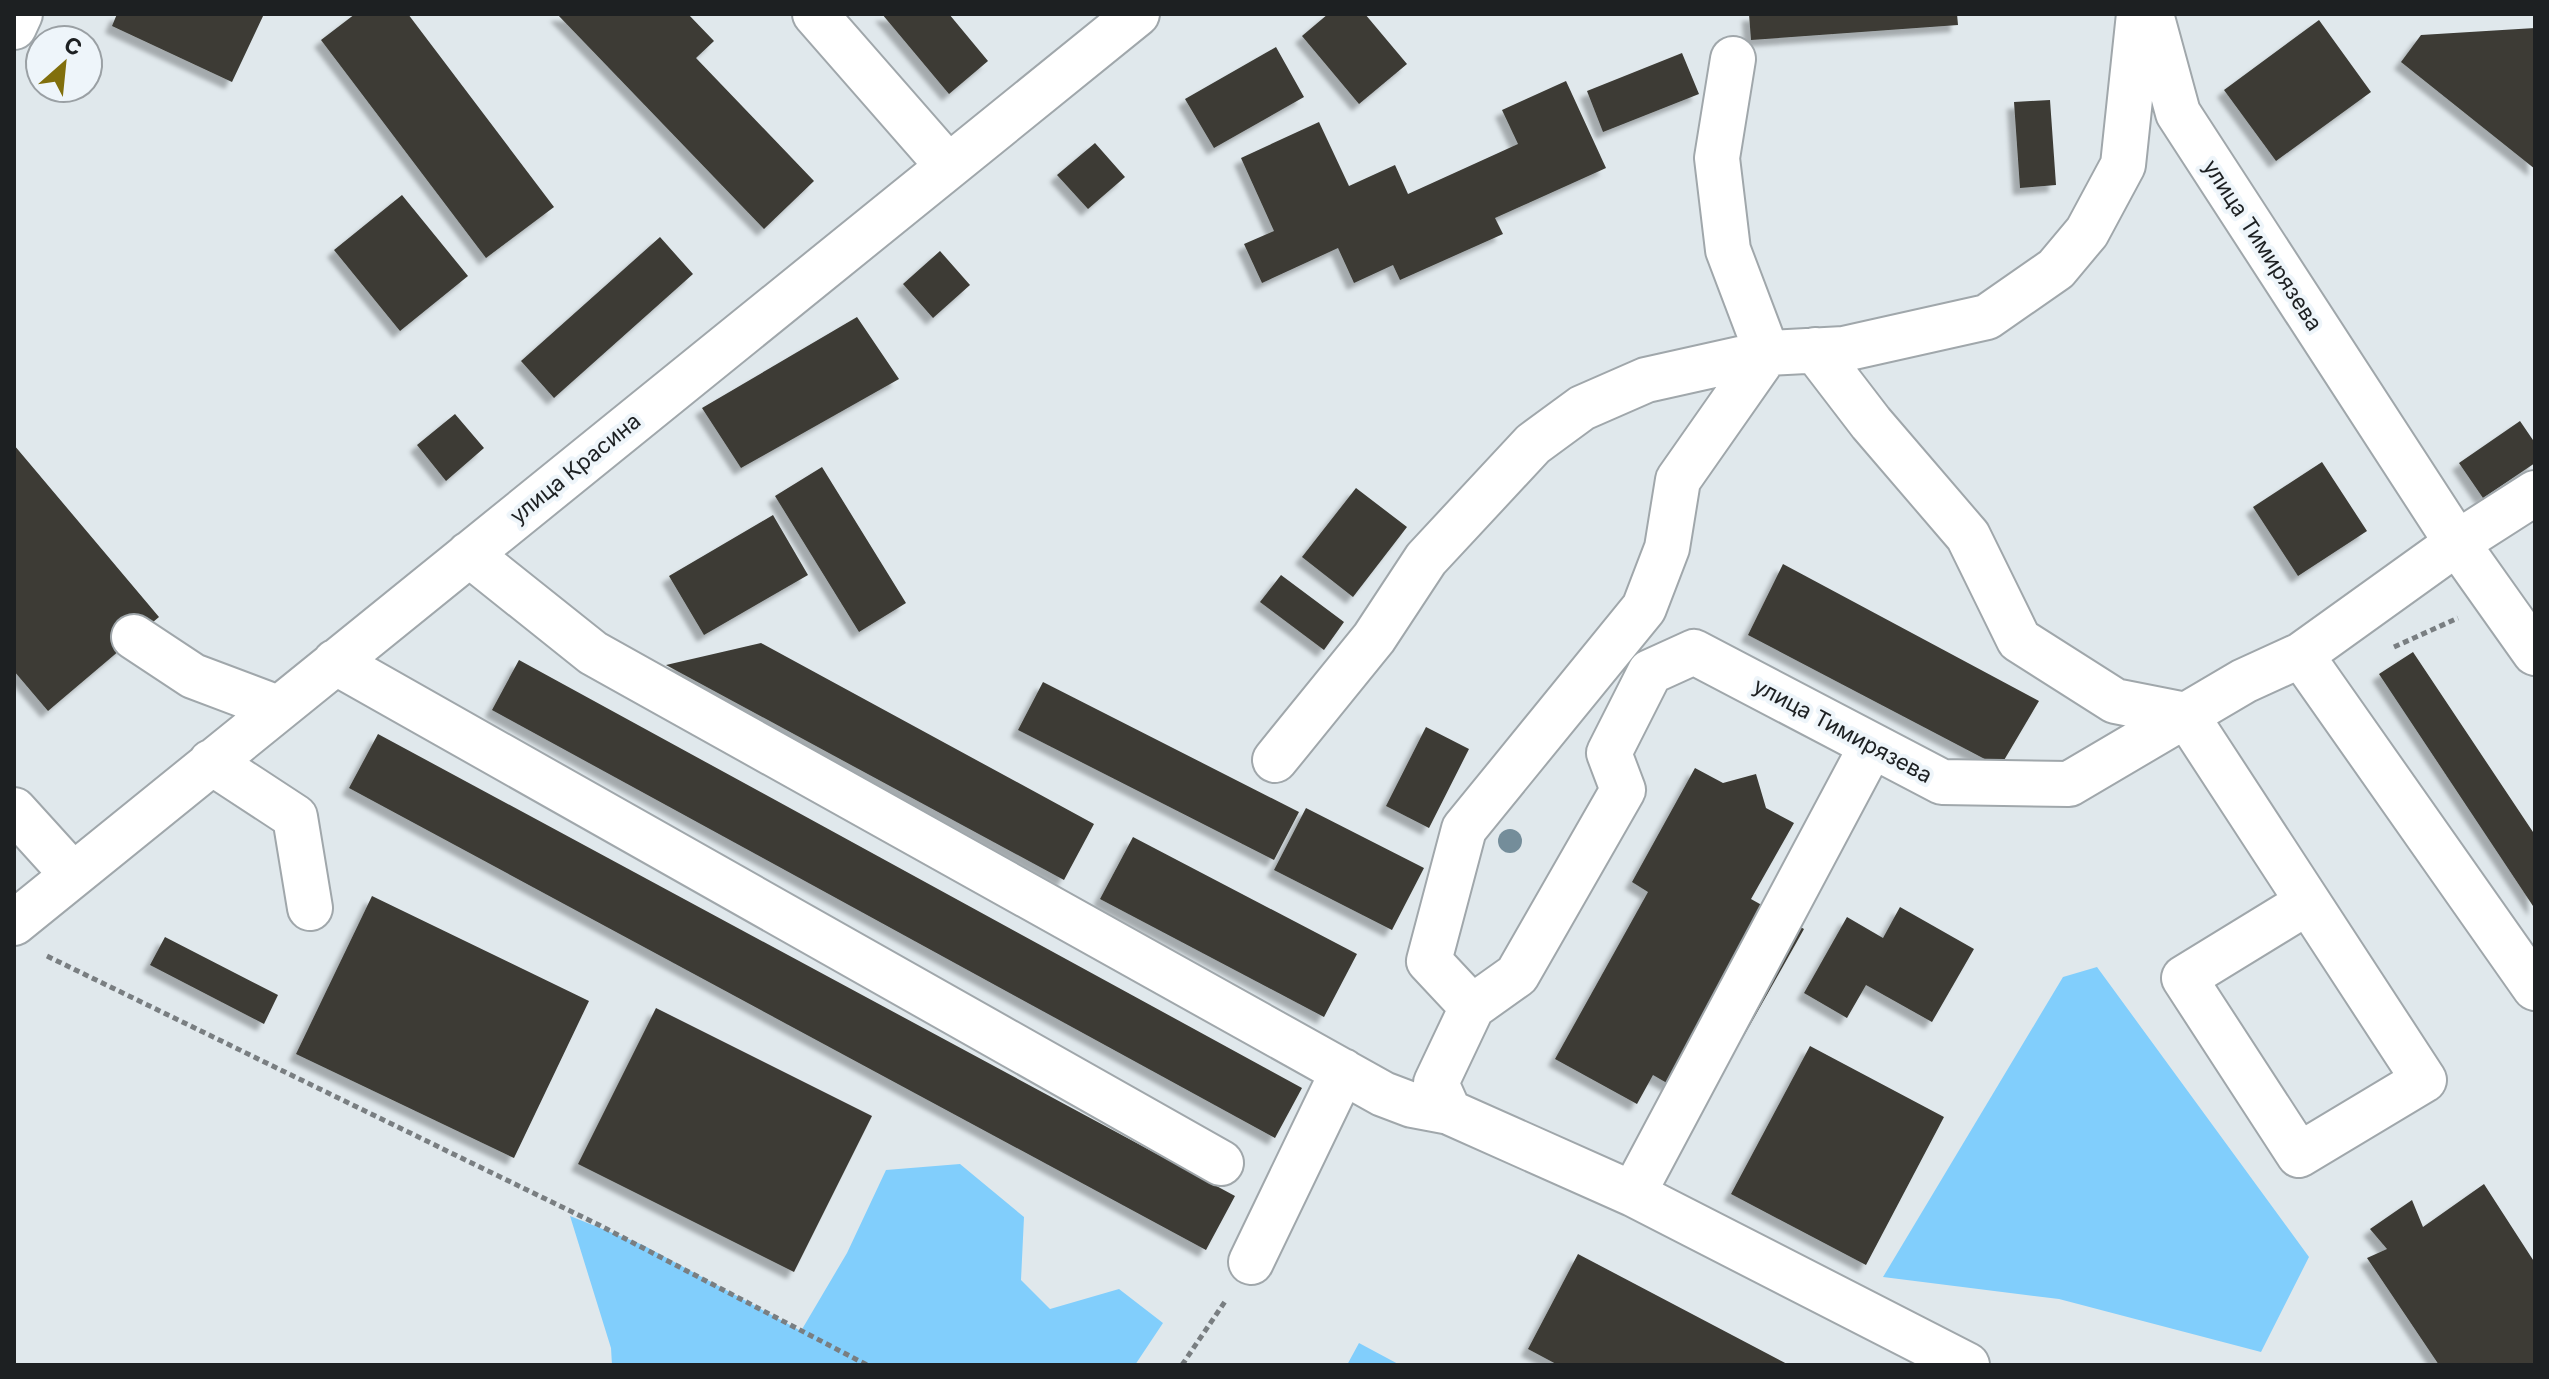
<svg xmlns="http://www.w3.org/2000/svg" width="2549" height="1379" font-family="Inter,sans-serif">
<style>
.green{fill:#81cefc}
.building{fill:#3c3b35;filter:url(#shadow)}
.lines{fill:none;stroke-linecap:round;stroke-linejoin:round}
.minor-casing{stroke:#a0a7ab;stroke-width:48}
.path{stroke:#797e81;stroke-width:5;stroke-dasharray:6 4;stroke-linecap:butt}
.minor{stroke:#fff;stroke-width:44}
.tree{fill:#748d9a}
.labels{text-anchor:middle;stroke-width:8;stroke-linejoin:round;paint-order:stroke}
.street-label{font-size:22px;fill:#1d2022;stroke:#eef5fa}
</style>
<defs>
<filter id="shadow"><feDropShadow dx="-7" dy="7" stdDeviation="2" flood-color="#0004"/></filter>
</defs>
<rect width="100%" height="100%" fill="#e0e8ec"/>
<path class="green" d="M2097 967 2309 1257 2261 1352 2059 1299 1883 1277 2063 977Z
M960 1164 1024 1217 1021 1280 1050 1309 1119 1289 1163 1323 1135 1365H612L611 1348 570 1216 643 1245 801 1331 847 1253 886 1170Z
M1359 1343 1400 1365H1347Z"/>
<path class="building" d="M117 14H264L232 82 112 26Z
M355 14H408L554 207 486 258 321 40Z
M557 14H688L714 41 696 58 814 181 764 229Z
M882 14H949L988 61 949 94Z
M1328 14H1365L1407 64 1359 104 1302 36Z
M1749 14H1957L1958 25 1751 40Z
M2319 20 2371 92 2276 161 2224 90Z
M2535 28V169L2401 62 2421 35Z
M1276 47 1304 97 1214 148 1185 99Z
M1682 53 1699 94 1603 132 1587 91Z
M1566 81 1606 168 1495 218 1503 234 1400 280 1393 265 1354 283 1338 248 1262 283 1244 244 1274 231 1241 158 1319 122 1349 186 1395 165 1408 194 1518 144 1502 110Z
M2050 100 2056 185 2020 188 2014 102Z
M1095 143 1125 177 1088 209 1057 175Z
M402 195 468 276 400 331 334 250Z
M660 237 693 274 554 398 521 361Z
M940 251 970 285 933 318 903 284Z
M857 317 899 379 741 468 702 408Z
M455 414 484 448 446 481 417 445Z
M2520 421 2535 443V463L2483 498 2459 463Z
M14 445 159 617 48 711 14 671Z
M2322 462 2367 531 2298 576 2253 507Z
M822 467 906 603 859 632 775 496Z
M1356 488 1407 527 1353 597 1302 557Z
M773 515 808 575 704 635 669 576Z
M1783 564 2039 701 2000 767 1748 635Z
M1281 575 1344 622 1324 650 1260 602Z
M761 643 1094 824 1064 880 666 665Z
M2413 652 2535 835V909L2379 674Z
M519 660 1302 1088 1275 1138 492 710Z
M1043 682 1299 812 1274 860 1018 730Z
M1426 727 1469 749 1429 828 1386 806Z
M378 734 1235 1196 1206 1250 349 788Z
M1695 768 1723 783 1756 774 1766 808 1794 823 1751 899 1804 929 1705 1105 1653 1075 1637 1104 1555 1059 1648 892 1632 882Z
M1306 808 1424 868 1392 930 1274 870Z
M1133 837 1357 954 1324 1017 1100 899Z
M372 896 589 1001 514 1158 296 1054Z
M1900 907 1974 949 1932 1022 1866 985 1847 1018 1804 993 1847 917 1883 938Z
M165 937 278 995 264 1024 150 965Z
M656 1008 872 1116 794 1272 578 1164Z
M1810 1046 1944 1117 1866 1265 1731 1194Z
M2484 1184 2535 1263V1365H2439L2367 1258 2387 1249 2370 1229 2412 1200 2423 1227Z
M1578 1254 1789 1365H1558L1528 1349Z"/>
<g class="lines">
<defs>
<path id="minor" d="M815 14 948 166
M2151 14 2178 113 2457 543 2535 493
M14 27 20 14
M1733 59 1717 158 1728 250 1767 353 1844 349 1987 317 2056 269 2087 232 2123 165 2139 14
M1815 350 1871 423 1968 536 2019 640 2115 701 2186 715 2424 1080 2299 1155 2184 978 2308 902
M469 554 593 653 1383 1094 1412 1105 1449 1112
M134 637 193 676 278 708
M2535 653 2457 543 2301 655 2535 988
M335 662 1221 1163
M1871 747 1633 1194 1449 1112 1436 1083 1472 1007 1517 975 1623 790 1609 753 1650 672 1694 652 1942 782 2069 784 2244 681 2301 655
M1275 760 1374 638 1426 559 1533 444 1582 408 1646 380 1767 353 1678 480 1667 548 1644 608 1464 829 1429 961 1472 1007
M211 762 295 817 310 908
M14 810 73 875
M14 923 1137 14
M1633 1194 1967 1365
M1251 1262 1343 1071"/>
</defs>
<use href="#minor" class="minor-casing"/>
<path class="path" d="M2394 647 2458 618
M47 956 599 1225 867 1365
M1182 1365 1226 1300"/>
<use href="#minor" class="minor"/>
</g>
<circle class="tree" cx="1510" cy="841" r="12"/>
<g class="labels">
<g class="street-label">
<text transform="translate(2263 245) rotate(57)" y="8">улица Тимирязева</text>
<text transform="translate(575 468) rotate(-39)" y="8">улица Красина</text>
<text transform="translate(1843 730) rotate(28)" y="8">улица Тимирязева</text>
</g>
</g>
<rect width="2549" height="1379" fill="none" stroke="#1d2022" stroke-width="32"/>
<g transform="translate(64 64) rotate(27)"><circle r="38" fill="#eef5fa" stroke="#9aa0a4" stroke-width="2"/>
<path d="M0-6L14 30L0 20L-14 30Z" fill="#816f0c"/>
<text y="-12" font-size="22" font-weight="bold" text-anchor="middle" fill="#1d2022">С</text>
</g>
</svg>
